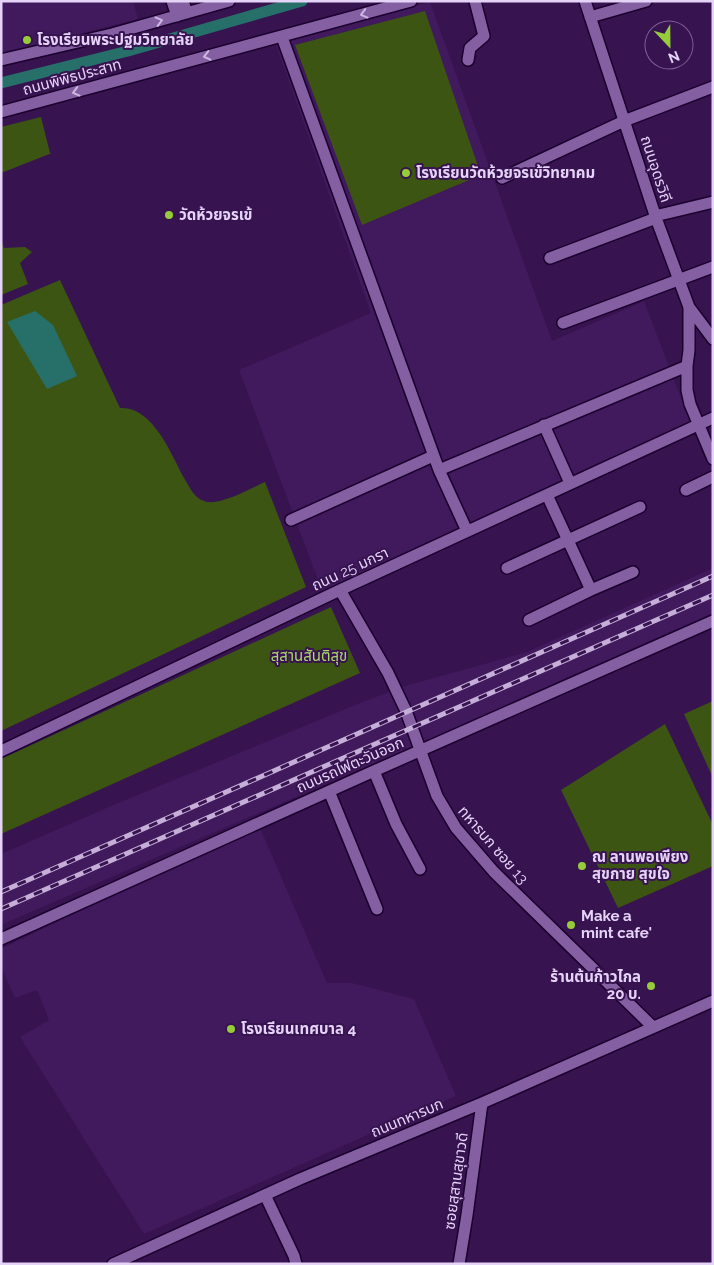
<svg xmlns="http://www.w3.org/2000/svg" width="714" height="1265" font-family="Raleway,'Noto Sans Thai',sans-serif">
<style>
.built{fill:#41195d}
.green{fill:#3d5513}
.water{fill:#276f69}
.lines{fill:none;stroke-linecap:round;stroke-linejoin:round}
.canal{stroke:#276f69;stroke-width:11}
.minor-casing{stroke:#1b012d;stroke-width:14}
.minor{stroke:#8460a3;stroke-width:11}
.rail-casing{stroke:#c5aed8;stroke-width:5}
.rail{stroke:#371350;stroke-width:3;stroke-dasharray:9;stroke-linecap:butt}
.oneway{stroke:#ceb6e3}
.poi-dot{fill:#97cc39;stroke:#371350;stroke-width:2}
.labels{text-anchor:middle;stroke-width:4;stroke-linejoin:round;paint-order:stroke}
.poi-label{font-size:15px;font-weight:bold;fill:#e6d3f8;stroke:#371350;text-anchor:start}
.street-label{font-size:15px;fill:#e6d3f8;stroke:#371350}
.park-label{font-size:15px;fill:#abd869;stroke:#371350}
</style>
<rect width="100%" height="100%" fill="#371350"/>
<path class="built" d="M1 1H133L138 19 1 54Z
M430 2 552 341 644 301 690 422 323 593 239 370 371 313 276 45Z
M713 568V616L1 925V854L111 806 360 703 405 686 527 652Z
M258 823 327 983H352L414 999 456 1096 144 1234 20 1037 49 1020 37 990 15 998 1 967V949Z"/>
<path class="green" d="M425 11 481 175 362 225 295 45Z
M41 117 50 153H52L1 173V127Z
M1 240 4 248 25 247 32 252 20 263 28 284 1 295Z
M60 280 120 408C153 406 171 454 184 478 189 486 194 498 204 501 218 507 251 488 265 482L306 587 1 731V305Z
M331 607 360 673 1 834V759Z
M713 701V778L684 714Z
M665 724 713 825V866L618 908 561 790Z"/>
<path class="water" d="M35 311 53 325 77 376 47 389 7 322Z"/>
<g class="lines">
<path class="canal" d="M1 83 128 51 302 1"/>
<defs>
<path id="minor" d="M172 1 177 16
M183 1 187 13
M585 1 656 218 689 307 713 339
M590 17 646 1
M282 37 439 470 687 366
M1 60 112 34 229 1
M468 60 470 48 484 36 475 1
M1 112 411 1
M502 178 624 121 713 87
M655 216 713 202
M550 258 656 218
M689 307V350L687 366V390L690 404 713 459
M563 323 713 267
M544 425 570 483
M439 470 467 531
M686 490 713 477
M547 495 591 590 633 572
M291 520 433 456
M507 568 640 507
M340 590 388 673 406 711 437 796 456 828 494 872 653 1027
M529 620 591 590
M1 751 340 590 713 418
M374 771 396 824 420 869
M329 791 377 909
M1 939 374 771 713 621
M265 1195 294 1256 296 1264
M113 1264 300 1179 482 1103 713 1001
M459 1264 467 1215 482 1103"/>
</defs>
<use href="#minor" class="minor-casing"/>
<use href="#minor" class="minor"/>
<defs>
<path id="rail" d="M1 892 713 576
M1 909 713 595"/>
</defs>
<use href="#rail" class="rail-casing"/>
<use href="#rail" class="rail"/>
</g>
<defs><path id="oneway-chevron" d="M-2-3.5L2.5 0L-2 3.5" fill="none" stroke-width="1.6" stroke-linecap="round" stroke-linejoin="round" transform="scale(1.25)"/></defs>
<g class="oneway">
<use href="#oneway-chevron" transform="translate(364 14) rotate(165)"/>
<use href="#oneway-chevron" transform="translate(159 21) rotate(-15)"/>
<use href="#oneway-chevron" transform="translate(207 56) rotate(166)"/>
<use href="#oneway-chevron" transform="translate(76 92) rotate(165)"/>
</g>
<g class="poi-dot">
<circle cx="27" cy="40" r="5"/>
<circle cx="406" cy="173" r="5"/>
<circle cx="169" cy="215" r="5"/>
<circle cx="582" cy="866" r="5"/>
<circle cx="571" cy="925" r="5"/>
<circle cx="651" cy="986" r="5"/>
<circle cx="231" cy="1029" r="5"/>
</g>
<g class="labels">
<g class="poi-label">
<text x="37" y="45">โรงเรียนพระปฐมวิทยาลัย</text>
<text x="416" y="178">โรงเรียนวัดห้วยจรเข้วิทยาคม</text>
<text x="179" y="220">วัดห้วยจรเข้</text>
<text x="592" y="862">ณ ลานพอเพียง<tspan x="592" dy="17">สุขกาย สุขใจ</tspan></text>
<text x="581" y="921">Make a<tspan x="581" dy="17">mint cafe'</tspan></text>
<text x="641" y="982" text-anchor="end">ร้านต้นก้าวไกล<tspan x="641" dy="17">20 บ.</tspan></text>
<text x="241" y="1034">โรงเรียนเทศบาล 4</text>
</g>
<g class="street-label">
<text transform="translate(72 77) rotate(-15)" y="5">ถนนพิพิธประสาท</text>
<text transform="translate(656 169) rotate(72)" y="5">ถนนอุดรวิถี</text>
<text transform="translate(350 569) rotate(-25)" y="5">ถนน 25 มกรา</text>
<text transform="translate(350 765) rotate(-24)" y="5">ถนนรถไฟตะวันออก</text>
<text transform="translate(493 845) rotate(49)" y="5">ทหารบก ซอย 13</text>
<text transform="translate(407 1118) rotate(-23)" y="5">ถนนทหารบก</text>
<text transform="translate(456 1181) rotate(-82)" y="5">ซอยสุสานสุขาวดี</text>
</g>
<g class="park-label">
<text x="309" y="661">สุสานสันติสุข</text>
</g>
</g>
<rect width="714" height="1265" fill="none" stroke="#e6d3f8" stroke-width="5"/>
<g transform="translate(669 45) rotate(158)"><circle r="24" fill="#371350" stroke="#7d6093"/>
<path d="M0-4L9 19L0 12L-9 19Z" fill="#97cc39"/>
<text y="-8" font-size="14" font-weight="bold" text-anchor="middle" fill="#e6d3f8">N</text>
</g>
</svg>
